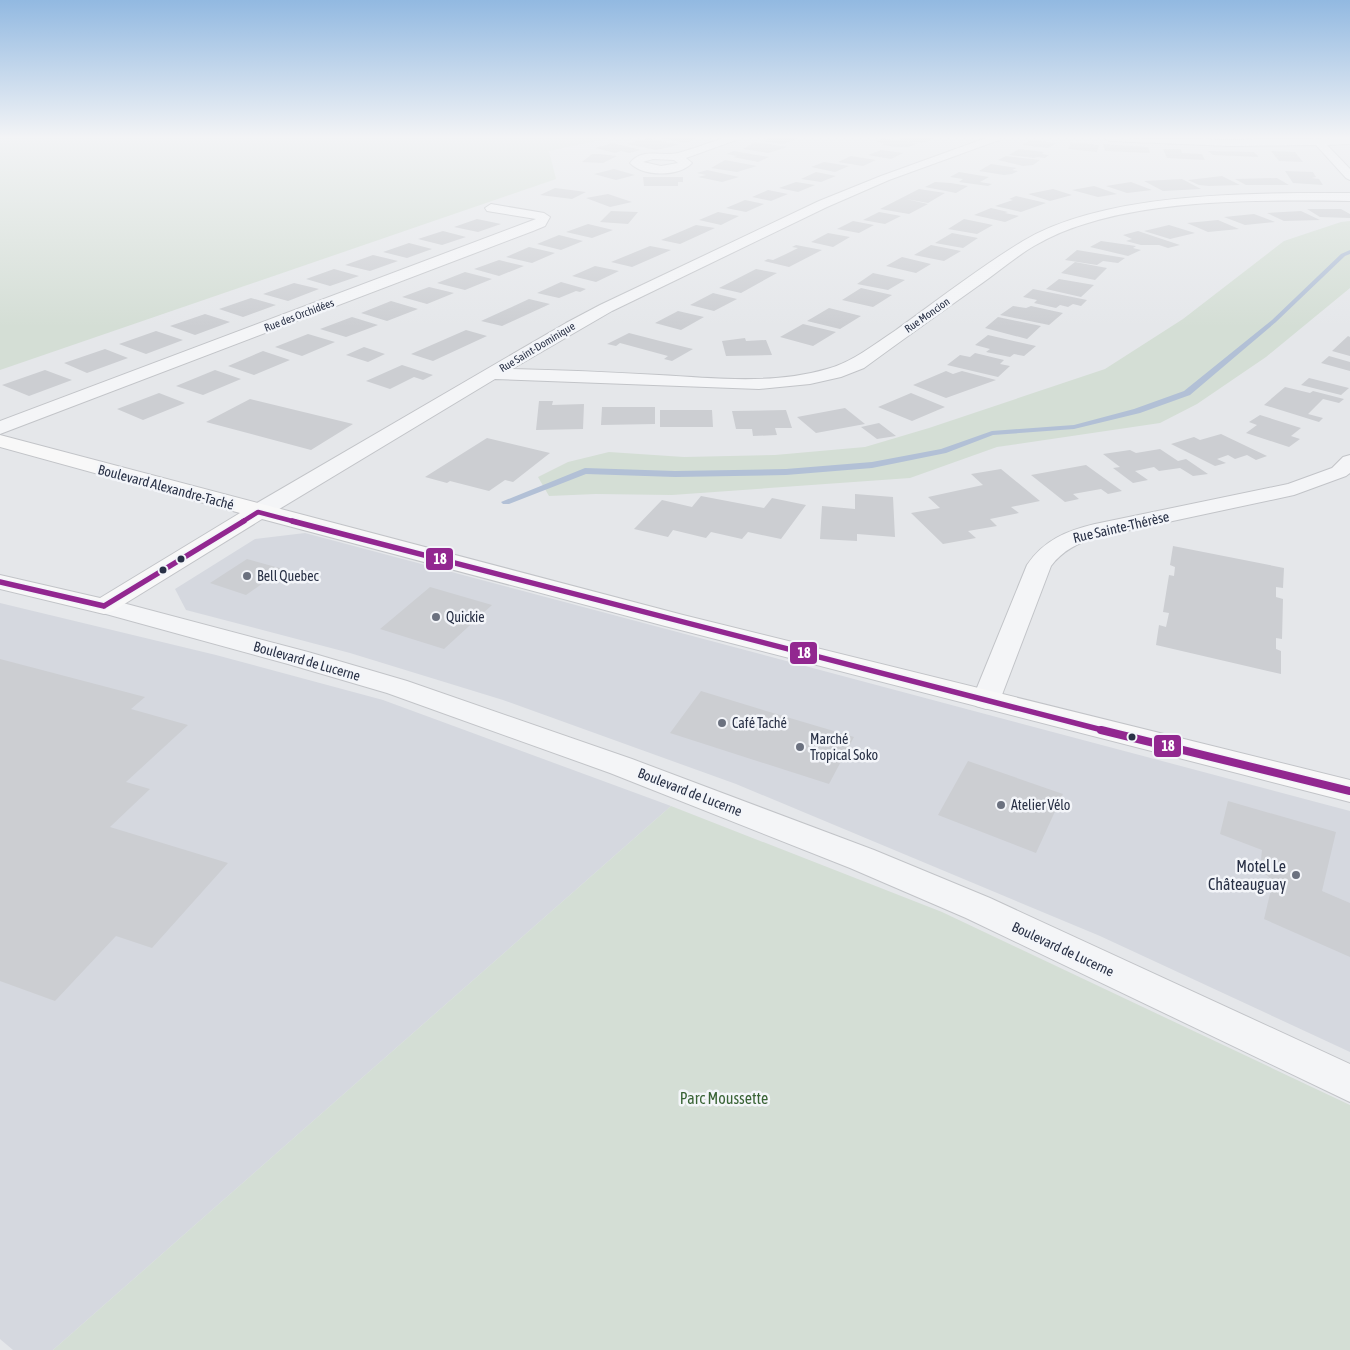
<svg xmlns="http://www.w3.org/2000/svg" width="1350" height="1350" font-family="'Asap Condensed',sans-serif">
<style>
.built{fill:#d5d8df}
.green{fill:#d4ded5}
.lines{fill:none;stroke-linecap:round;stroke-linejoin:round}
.stream{fill:#b2c0d6;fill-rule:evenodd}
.building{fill:#ccced2}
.street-casing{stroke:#c2c4c8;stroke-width:2}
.secondary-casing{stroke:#c2c4c8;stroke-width:2}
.street{fill:#f4f5f7;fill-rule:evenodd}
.secondary{fill:#f8f8f8;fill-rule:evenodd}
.bus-1-far2-casing{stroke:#f3f5f9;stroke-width:7}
.bus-1-far1-casing{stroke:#f3f5f9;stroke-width:9}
.bus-1-casing{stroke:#f3f5f9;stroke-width:11}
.bus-1-far2{stroke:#922790;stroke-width:4.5}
.bus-1-far1{stroke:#922790;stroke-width:5.5}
.bus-1{stroke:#922790;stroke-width:8}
.bus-dot{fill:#293146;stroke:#f3f5f9;stroke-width:2}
.poi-dot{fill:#6b717f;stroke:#f3f5f9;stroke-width:2}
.labels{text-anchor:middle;stroke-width:5;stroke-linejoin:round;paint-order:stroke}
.far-street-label{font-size:11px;fill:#293146;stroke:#f3f5f9}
.street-label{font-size:14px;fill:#293146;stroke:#f3f5f9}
.poi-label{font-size:14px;fill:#293146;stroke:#f3f5f9;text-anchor:start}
.near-poi-label{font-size:16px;fill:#293146;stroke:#f3f5f9;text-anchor:end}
.near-park-label{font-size:16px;fill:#396335;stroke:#f3f5f9}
.line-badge{stroke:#f3f5f9;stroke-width:2}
.badge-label{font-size:14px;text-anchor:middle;font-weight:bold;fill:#fff}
</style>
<rect width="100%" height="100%" fill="#e5e7ea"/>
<path class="built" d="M305 533 1350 811V1052L1100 936 736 784 503 700 350 653 186 610 175 589 255 539Z
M0 603 216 655 383 700 671 806 53 1350H13L0 1339Z"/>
<path class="green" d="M0 138H611L549 151 556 179 0 370Z
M1350 221V288L1266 357 1197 404 1160 423 997 447 910 478 672 495 596 494 549 496 538 477 568 462 609 452 684 457 775 455 865 447 929 428 1105 369 1183 319 1284 241 1341 222Z
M671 806 942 912 1350 1105V1350H53Z"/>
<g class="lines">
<path class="stream" d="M1350 250V254L1345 256 1276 322 1190 395 1140 413 1074 429 993 435 946 453 872 468 786 475 675 477 586 474 509 504H503L501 502 585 468 675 471 786 469 872 462 941 449 992 431 1074 425 1134 409 1184 391 1272 320 1341 254Z"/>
</g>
<path class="building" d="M648 138 679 145 656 150 627 144Z
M661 138H698L685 143Z
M770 138H790L797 139 783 144 761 141Z
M882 138 918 143 909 147H897L882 145 885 144 876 141Z
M903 138H936L922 143 898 140Z
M1031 140 1057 143 1048 148 1022 145Z
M755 142 787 147 768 153 743 149Z
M1071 142 1099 145 1097 152 1068 149Z
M613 143 641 150 629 153 621 151 615 153 595 148Z
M1103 144 1148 147 1150 153 1105 151Z
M1019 149 1044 152 1042 154 1049 155 1045 158 1037 157 1034 158 1009 155Z
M1163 149H1181L1182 153 1202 154 1205 160 1167 158Z
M881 150 903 153 891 159 868 155Z
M734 151 769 157 758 162 733 157 737 156 726 154Z
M1208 151 1254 152 1259 157 1213 155Z
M1271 151 1295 152 1303 162 1279 161Z
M592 154H600L617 156 603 163 582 162Z
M851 156 876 160 863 166 838 162Z
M1006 156 1040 160 1033 165 1023 166 998 160Z
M725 160 757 166 737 172 711 168Z
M824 162 849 166 835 172 811 167Z
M991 164 1017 168 1012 170 1018 171 1012 174 1004 175 979 171Z
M614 169 635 175 616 180 594 174Z
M707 170 739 177 722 182 698 177 706 175 697 173Z
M1285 171 1313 172 1316 177 1312 178 1319 179 1323 185 1293 183Z
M816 172 836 176 821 182 801 179Z
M959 172 989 177 980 182 992 184 988 186 959 182 963 179 950 177Z
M1222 176 1240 185 1209 186 1199 185 1188 180Z
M643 177H683V182H678V186H644Z
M1277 178 1289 185H1246L1235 179Z
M1182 179 1201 189 1163 191 1144 181Z
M796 182 815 185 798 192 779 188Z
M935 182 951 183 968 186 956 193 925 187Z
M1131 182 1152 190 1127 193 1106 186Z
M1094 186 1117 194 1098 197 1072 190Z
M555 188 571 190 586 192 572 199 540 195Z
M919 189 945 193 928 203 906 199 928 204 909 214 880 209Z
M1053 189 1072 195 1050 201 1028 194Z
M768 190 788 194 771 201 752 197Z
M608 194 632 202 610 207 586 198Z
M1016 196 1046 203 1021 212 995 206 1013 200 1009 199Z
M745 200 764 204 746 212 726 208Z
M991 208 1008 212 1005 213 1019 216 1005 222 974 215Z
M1307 209H1341L1350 214V218L1320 217Z
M611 211 638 212 628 224 600 222Z
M1301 211 1320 220 1284 221 1267 213Z
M718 212 739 216 721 225 699 220Z
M879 212 901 216 885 224 863 220Z
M1254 214 1275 222 1245 225 1224 217Z
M477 219 501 224 478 232 454 227Z
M964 219 993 225 977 234 948 229Z
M1218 220 1239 229 1208 232 1187 223Z
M853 221 874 225 859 233 837 229Z
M588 224 613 230 592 238 566 232Z
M696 225 715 228 680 244 661 240Z
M1169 225 1195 233 1170 239 1144 231Z
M443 231 466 237 442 245 418 239Z
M1138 231 1180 245 1168 248 1159 245H1141L1126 241 1132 239 1123 235Z
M828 233 850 237 833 247 811 242Z
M952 233 978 238 963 248 935 243Z
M559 235 583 241 561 250 537 244Z
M1101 241 1136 246 1133 248 1141 250 1128 256 1090 247Z
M409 243 432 249 407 258 383 252Z
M796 245 822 250 789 267 764 261 768 259 773 260 786 254 798 248 792 247Z
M931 245 961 251 944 261 914 255Z
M650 246 671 250 632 267 611 262Z
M529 247 555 253 532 263 506 257Z
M1077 250 1125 258 1118 263 1103 261 1097 265 1065 260Z
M373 255 398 261 370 271 345 265Z
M902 257 931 264 916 273 886 266Z
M499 260 524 266 499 276 474 269Z
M1075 262 1107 268 1095 280 1061 273Z
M595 266 619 271 596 282 572 276Z
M334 269 359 276 330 286 306 279Z
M756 269 777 273 741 293 719 288Z
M465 272 492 279 465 290 437 283Z
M873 273 905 280 888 290 857 284Z
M1059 279 1094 285 1081 297 1046 289Z
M561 282 586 289 580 292 576 291 559 298 537 293Z
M294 283 319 289 288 301 263 294Z
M429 287 454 293 427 304 402 297Z
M861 288 892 295 873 307 842 300Z
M1033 289 1087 300 1081 306 1073 304 1068 307 1060 305 1056 308 1034 303 1037 300 1023 297Z
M713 293 737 299 714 311 690 305Z
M251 298 276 305 243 317 219 309Z
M529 299 550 304 502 326 481 321Z
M391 301 418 309 387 321 361 313Z
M1013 306 1026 308 1031 306 1063 313 1049 325 1000 315Z
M829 308 861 316 840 329 807 321Z
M678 311 704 317 681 330 655 323Z
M205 314 230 322 195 335 170 326Z
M352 317 378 325 346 337 320 329Z
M998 317 1041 326 1027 339 985 328Z
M803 324 836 332 813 346 780 337Z
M466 330 487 336 433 361 411 354Z
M156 331 183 340 146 354 119 344Z
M629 333 660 341 693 349 672 361 664 359 668 356 620 343 616 346 607 344Z
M308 334 335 342 302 356 275 347Z
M988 335 1036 346 1024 356 1014 354 1010 357 986 352 990 349 975 345Z
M1348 336 1350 337V356L1332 351Z
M745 338 746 341 766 340 772 355 726 356 722 341Z
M364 347 385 354 368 362 346 355Z
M105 349 128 358 87 373 64 363Z
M263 351 290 360 254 375 228 366Z
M975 353 1004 360 1000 364 1010 366 998 377 947 365 960 355 970 357Z
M1329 356 1350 362V371L1321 363Z
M402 365 433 375 423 380 414 377 390 389 366 381Z
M45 370 72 380 29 396 2 385Z
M215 370 241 379 203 395 176 386Z
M946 371 953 374 962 371 996 380 946 398 913 385Z
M1309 378 1349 388 1341 395 1301 385Z
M1285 387 1310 393 1313 391 1344 399 1339 403 1323 399 1308 414 1323 418 1319 422 1264 405Z
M159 393 185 403 143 420 117 409Z
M911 393 945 407 912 421 878 407Z
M250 399 353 424 311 450 206 422Z
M539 401H553L552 405 584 404 583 429 536 430Z
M602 407H655V424L601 425Z
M845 408 865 424 816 433 797 417Z
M660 410H712L713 427H660Z
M786 410 792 428H775L777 435 753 436 752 429H736L732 411Z
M1260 415 1301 428 1291 436 1300 439 1289 447 1246 433 1257 425 1249 422Z
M879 423 896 436 877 439 861 427Z
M1221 434 1267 456 1256 460 1247 455 1235 459 1228 455 1217 459 1226 463 1215 466 1171 444 1194 437 1200 440Z
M487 438 550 453 513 482 505 480 489 491 450 481 447 483 425 477Z
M1160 449 1178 461 1186 459 1208 474 1193 476 1180 468 1159 471 1154 467 1135 471 1148 480 1133 483 1113 468 1120 467 1103 454 1130 450 1136 453Z
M1086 465 1122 491 1108 494 1101 489 1073 494 1079 499 1065 502 1031 475Z
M1001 469 1040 501 1011 507 1019 513 990 519 997 526 968 531 976 538 943 544 911 513 940 508 928 497 983 485 971 474Z
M855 494 893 497 895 537 857 534V541L820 539 822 506 855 509Z
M701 496 764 508 772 498 806 505 781 539 748 532 742 539 711 532 706 538 673 530 668 537 634 529 662 500 692 507Z
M1173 546 1284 568 1283 588 1276 587V597L1283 599 1282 639 1276 638V649L1281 651V674L1156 645 1159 625 1166 627 1169 613 1163 612 1169 575 1174 576 1175 567 1170 565Z
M247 559 283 569 246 595 210 583Z
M430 587 492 605 444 649 380 629Z
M0 659 145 697 131 709 188 725 126 782 150 789 110 827 228 863 152 948 116 936 55 1001 0 981Z
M701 691 773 713 854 737 829 784 670 733Z
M968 761 1063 794 1036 853 938 815Z
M1228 801 1336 832 1322 891 1350 903V957L1264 919 1273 881 1260 869 1262 850 1220 834Z"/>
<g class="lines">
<defs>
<path id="street" d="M723 138H737L736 140 686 158 692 163C679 177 643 177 630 163 642 147 662 157 678 153 693 149 708 143 723 138ZM653 159 674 160 678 163 661 166 643 162Z
M986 138H1000L999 140 889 180 827 207 612 311 512 369C561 370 610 372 659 375 714 378 772 385 827 369 853 362 873 345 896 330 938 300 980 267 1023 241 1106 191 1255 193 1350 193V201C1256 200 1116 197 1034 246 1015 257 997 273 978 286 940 313 902 340 864 368L841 377 810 384 759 389 495 379 266 517 258 519 250 517 247 512 250 507 566 323 600 305 819 201 881 176Z
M1104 138 1230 140 1350 138V144L1327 145 1350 169V180L1346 178 1316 145 1230 146 1109 141Z
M491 204 544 213 550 217 545 226 533 231 0 434V421L536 219 487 211 485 208Z
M1350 455V473L1346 476 1294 495 1098 537C1079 542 1063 550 1051 566L1000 700 996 706 986 709 976 706 972 700 1027 565C1044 540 1066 531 1095 524L1288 484 1332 468 1343 457Z
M104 598 308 652 407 681 632 759 874 850 990 898 1350 1064V1102L966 918 850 868 610 773 387 693 288 664 95 611 91 606 95 601Z"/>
<path id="secondary" d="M0 435 683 615 1350 780V802L665 626 262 519 113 611 104 614 0 589V575L100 598 240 513 0 447Z"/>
</defs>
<use href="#street" class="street-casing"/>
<use href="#secondary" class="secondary-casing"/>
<use href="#street" class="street"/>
<use href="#secondary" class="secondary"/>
<defs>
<path id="bus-1-far2" d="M258 512 296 522
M242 522 258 512"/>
<path id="bus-1-far1" d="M292 521 1106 731
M0 582 104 606
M104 606 244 521"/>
<path id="bus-1" d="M1101 730 1350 791"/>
</defs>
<use href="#bus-1-far2" class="bus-1-far2-casing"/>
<use href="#bus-1-far1" class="bus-1-far1-casing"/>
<use href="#bus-1" class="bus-1-casing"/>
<use href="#bus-1-far2" class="bus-1-far2"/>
<use href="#bus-1-far1" class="bus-1-far1"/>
<use href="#bus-1" class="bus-1"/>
</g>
<linearGradient id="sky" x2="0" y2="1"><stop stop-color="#92b9e1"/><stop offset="0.42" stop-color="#f3f4f6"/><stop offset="1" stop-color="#f3f4f6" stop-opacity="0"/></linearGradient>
<rect width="1350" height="327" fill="url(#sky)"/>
<g class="bus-dot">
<circle cx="181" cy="559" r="4.5"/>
<circle cx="163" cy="570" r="4.5"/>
<circle cx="1132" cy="737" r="4.5"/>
</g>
<g class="poi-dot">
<circle cx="247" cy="576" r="5"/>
<circle cx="436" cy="617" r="5"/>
<circle cx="722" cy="723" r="5"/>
<circle cx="800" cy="747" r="5"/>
<circle cx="1001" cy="805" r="5"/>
<circle cx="1296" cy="875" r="5"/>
</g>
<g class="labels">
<g class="far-street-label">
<text transform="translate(299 315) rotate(-21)" y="4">Rue des Orchidées</text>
<text transform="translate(927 315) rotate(-35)" y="4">Rue Moncion</text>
<text transform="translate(537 347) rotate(-31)" y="4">Rue Saint-Dominique</text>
</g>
<g class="street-label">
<text transform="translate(166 487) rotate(15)" y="5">Boulevard Alexandre-Taché</text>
<text transform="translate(1121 527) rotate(-13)" y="5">Rue Sainte-Thérèse</text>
<text transform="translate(307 661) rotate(16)" y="5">Boulevard de Lucerne</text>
<text transform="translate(690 792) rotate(21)" y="5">Boulevard de Lucerne</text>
<text transform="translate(1063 949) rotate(25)" y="5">Boulevard de Lucerne</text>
</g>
<g class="poi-label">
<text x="257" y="581">Bell Quebec</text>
<text x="446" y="622">Quickie</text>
<text x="732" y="728">Café Taché</text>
<text x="810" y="744">Marché<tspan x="810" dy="16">Tropical Soko</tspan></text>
<text x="1011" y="810">Atelier Vélo</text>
</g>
<g class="near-poi-label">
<text x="1286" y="872">Motel Le<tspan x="1286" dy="18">Châteauguay</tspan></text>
</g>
<g class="near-park-label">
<text x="724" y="1104">Parc Moussette</text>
</g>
</g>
<g class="line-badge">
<rect x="425" y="547" width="29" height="24" rx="5" fill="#922790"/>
<rect x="789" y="641" width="29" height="24" rx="5" fill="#922790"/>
<rect x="1153" y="734" width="29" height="24" rx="5" fill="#922790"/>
</g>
<g class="badge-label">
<text x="440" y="564">18</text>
<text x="804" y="658">18</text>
<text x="1168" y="751">18</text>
</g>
</svg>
